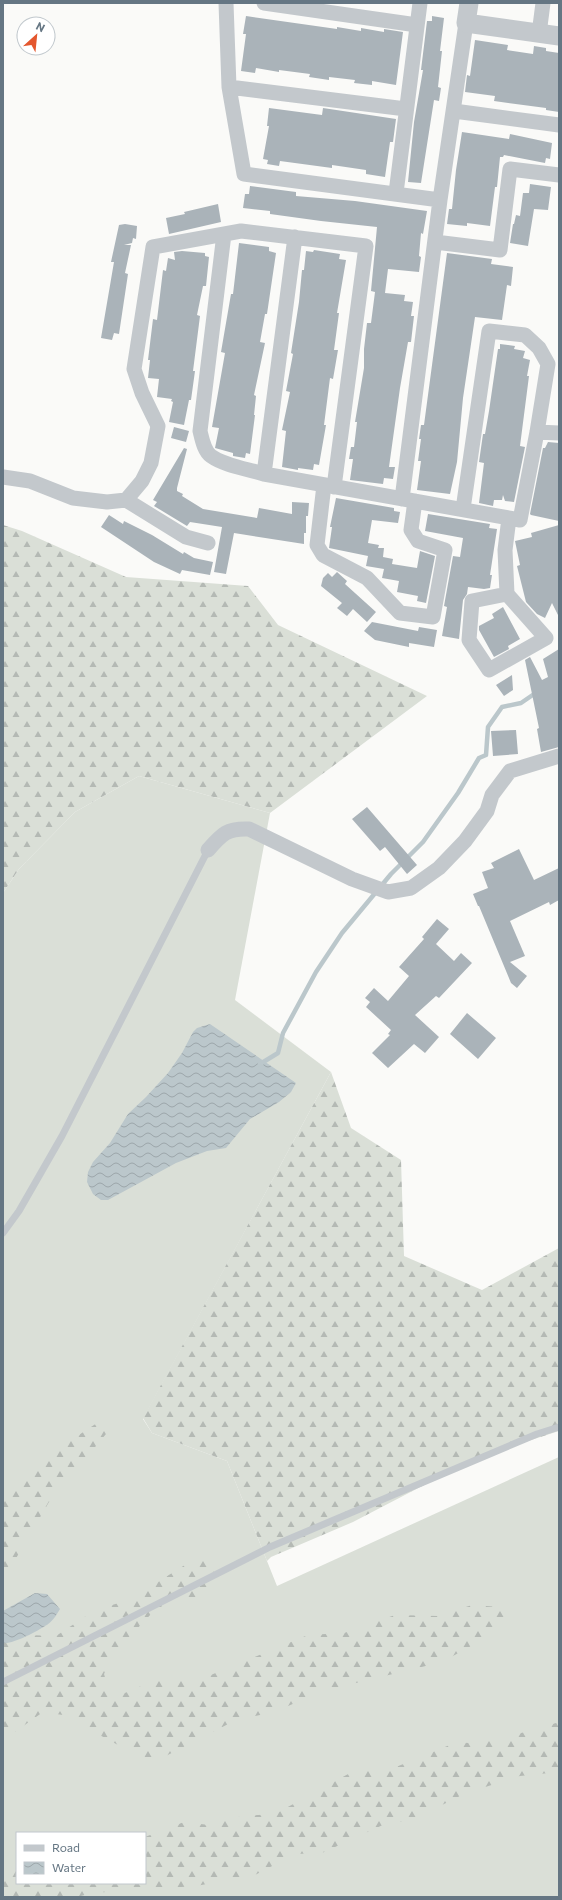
<svg xmlns="http://www.w3.org/2000/svg" width="562" height="1900" font-family="Commissioner,sans-serif">
<style>
.grass{fill:#dadfd7;fill-rule:evenodd}
.forest{fill:url(#forest-firs)}
.water{fill:url(#water-waves)}
.lines{fill:none;stroke-linecap:round;stroke-linejoin:round}
.stream{stroke:#bbc7cb;stroke-width:4.5}
.building{fill:#aab3b9}
.service{stroke:#c3c8cc;stroke-width:7}
.minor{stroke:#c3c8cc;stroke-width:15}
.tertiary{stroke:#c3c8cc;stroke-width:19}
</style>
<defs>
<pattern id="forest-firs" width="22" height="20" patternUnits="userSpaceOnUse"><rect width="22" height="20" fill="#dadfd7"/><path d="M5 1l3.5 6h-7zM16 11l3.5 6h-7z" fill="#b4b9b4"/></pattern>
<pattern id="water-waves" width="16" height="10" patternUnits="userSpaceOnUse"><rect width="16" height="10" fill="#bbc7cb"/><path d="M0 5q4-4 8 0t8 0" fill="none" stroke="#9ca6aa"/></pattern>
</defs>
<rect width="100%" height="100%" fill="#fafaf8"/>
<path class="grass" d="M139 776 270 813 235 1000 331 1072 143 1419 152 1433 227 1461 277 1586 559 1457V1897H3V893L19 869 75 812ZM17 1833H145V1883H17Z"/>
<path class="forest" d="M3 525 22 531 126 577 248 586 278 625 427 696 270 813 139 776 75 812 19 869 3 893Z
M331 1072 351 1128 401 1160 404 1256 482 1290 559 1248V1431L476 1458 353 1522 271 1557 267 1561 227 1461 152 1433 143 1418Z
M104 1422 108 1427 106 1434 49 1502 15 1560 3 1572V1499L59 1448 97 1423Z
M205 1557C214 1567 218 1577 214 1589L197 1598 168 1602 152 1613 115 1652 104 1674 110 1694 120 1695 158 1679H201L308 1635 344 1633 395 1615 438 1616 472 1605 512 1608 514 1615 502 1629 442 1662 323 1691 274 1712 236 1720 156 1761 129 1751 63 1715 43 1712 12 1734 3 1736V1643L27 1635 56 1636 95 1610 129 1600 196 1558Z
M559 1720V1772L520 1776 466 1793 412 1820 385 1824 322 1853 295 1854 255 1875 196 1886 92 1893 77 1897H3V1872L17 1867V1883H145V1837L184 1822 209 1825 242 1816 275 1814 350 1773 396 1767 457 1742 480 1744 488 1738 500 1739 556 1723Z"/>
<path class="water" d="M210 1024 296 1083 291 1092 279 1102 250 1119 226 1148 207 1151 176 1163 108 1200H101L93 1194 87 1182 88 1172 93 1162 110 1143 128 1114 146 1097 168 1073 182 1053 193 1032 197 1028Z
M35 1593 47 1594 60 1609C56 1616 52 1622 45 1626 38 1631 13 1644 4 1643L3 1642V1611Z"/>
<g class="lines">
<path class="stream" d="M260 1064 278 1053 283 1033 316 972 342 933 391 874 423 842 458 793 479 758 486 755 488 727 502 707 521 703 537 692"/>
</g>
<path class="building" d="M246 16 337 29V27L361 31V28L384 32V29L403 32 396 85 372 81V85L354 83 355 80 329 77V80L309 77 310 74 279 70V72L256 68 255 73 241 71 246 34H243Z
M432 16 444 18 440 51H442L438 87 441 88 439 101 434 100 421 183 408 182 414 122 423 70H421L427 21H432Z
M475 40 508 45 507 50 533 54 534 46 546 48V51L559 53V112L546 110V108L494 101 495 96 465 92 467 75 470 76Z
M269 108 322 115 323 108 396 119 393 142H390L385 177 366 174V170L332 165V168L280 161 279 166 267 164 268 160 263 159 269 126H267Z
M462 132 509 139 510 134 552 143 550 159 546 158 545 163 504 155 503 157H500L497 187H495L490 226 467 223V226L447 224 449 209H452L456 170Z
M530 184 551 187 548 210 534 209 528 246 510 243 513 224H514L516 215 520 216 523 193H529Z
M250 186 296 192V196L355 201 427 211 423 234 421 233 419 256 421 257 419 272 388 269 385 293 405 295 404 301 413 302 411 316H414L411 342H408L400 388 389 467H395L393 479 384 478 383 484 350 480 353 459H349L351 447H354L357 422H355L364 368V349L367 323H371L375 292 371 291 377 227 321 221 270 214V211L243 208 245 194H249Z
M218 204 221 222 169 234 166 218 185 214 184 212Z
M125 224 137 226 136 239 133 238 132 243 124 245H131L125 273 128 274 119 334 114 333 112 340 101 338 114 262H111L119 225Z
M239 243 269 247V251L276 253 267 314H265L260 342 265 343 254 395 256 396 254 415H255L250 454 246 453 245 458 233 456V453L215 448 219 428 212 427 225 353 221 352 231 294H233Z
M314 250 340 254 339 259 346 260 337 313H339L334 350H338L333 379 330 378 324 425H326L319 465 314 464 313 470 298 468V470L282 467 286 431 282 430 290 392 286 391 293 354 291 353 299 302 302 270H304L306 251 313 252Z
M182 251 205 253V256L209 257 206 286H203L197 315 200 316 193 371H195L191 400H189L184 425 169 422 173 402 171 401 172 399 157 397 159 379 148 378 150 360H148L153 319 157 320 163 270 166 271 168 258 175 260 174 252Z
M447 253 492 259 491 264 513 267 511 286 507 285 502 320 475 317 463 398 457 462 450 494 417 490 421 461H418L421 439H419L421 425H424Z
M500 344 515 346 514 349 525 351 523 358 530 360 527 376H529L520 446 525 447 514 502 505 501 503 495 502 500H494L493 506 479 503 484 463 479 462 483 434H485L489 411 498 349H500Z
M174 427 189 431 186 442 171 438Z
M548 442 559 443V521L531 515 530 514 543 448H545Z
M184 448 187 449 177 488V491L183 494 182 496 203 509 257 518 259 508 292 514V502L309 503 308 516H306V533H304V544L234 533 226 574 214 572 222 527 190 522 187 526 154 506 157 502 153 500Z
M336 498 394 508V511L400 512 398 523 372 520 368 543 379 545 378 548H384L383 557 393 559 392 564 417 568 420 551 435 556 426 603 417 601 418 596 397 592 399 581 382 578 384 569 366 566 368 556 329 548 332 527H330Z
M428 514 490 524 489 528 497 529 490 575H492L490 588 484 589 468 587 467 594 463 600 459 639 442 636 447 607 444 606 453 556 460 557 463 538 425 531Z
M109 515 123 524 124 521 152 535 183 554 184 552 194 558 213 562 210 575 182 570 180 574 154 562 101 527Z
M559 525V617L552 603 545 618 537 614 526 602 517 566 520 565 515 541 532 537 531 533Z
M337 572 347 581 345 584 376 612 367 622 353 609 347 616 337 608 342 603 321 586 323 578 328 573 332 577Z
M503 607 520 639 508 646 509 649 494 657 479 630V626L494 618 492 614Z
M372 622 418 631 419 627 437 630 434 647 409 643V647L375 640 364 631Z
M559 649V747L541 752 537 729 539 728 525 660 530 657 542 680 548 677 543 659Z
M512 675 513 690 504 696 496 685Z
M516 730 518 754 493 756 491 731Z
M367 807 417 865 407 874 385 847 380 851 352 819Z
M519 849 534 880 559 868V900L550 905 549 902 510 921 525 956 510 962 527 976 517 988 511 983 479 906H478L473 894 488 888 482 872 494 868 491 863Z
M437 919 449 929 436 944 454 961 461 953 472 963 439 998 436 996 415 1015 439 1037 425 1053 414 1044 388 1068 372 1053 390 1035 388 1034 391 1030 366 1007 370 1002 365 998 374 988 388 1001 409 976 399 967 424 939 422 937Z
M467 1013 496 1038 478 1059 450 1034Z"/>
<g class="lines">
<path class="service" d="M3 1233 19 1211 62 1136 208 850
M3 1682 270 1547 537 1434 559 1427"/>
<path class="minor" d="M226 3 229 87 244 174 440 200
M264 3 417 25
M539 34 543 3
M229 87 406 109
M454 111 559 125
M396 193 420 3
M224 234 200 431C202 439 204 451 211 456 225 466 248 469 264 474L520 520 537 432 548 364 539 348 525 335 489 331 463 509
M435 242 500 250 510 169 559 175
M537 432 559 433
M264 474 295 237
M3 477 30 481 73 498 107 502 126 500 142 481 151 463 158 426 142 393 134 369 153 247 241 231 366 246 334 487
M324 485 317 545 323 555 367 578 400 613 433 617 445 550 418 541 411 530 415 501
M402 499 440 200 466 23
M126 500 186 537 208 543
M507 594 472 601 469 640 489 670 546 638 507 594 505 550 509 518
M208 850C222 834 227 828 249 829L352 879 388 892 411 888 439 868 465 841 487 811 492 795 510 771 559 756"/>
<path class="tertiary" d="M469 3 466 23 559 36"/>
</g>
<rect width="562" height="1900" fill="none" stroke="#657683" stroke-width="8"/>
<rect x="16" y="1832" width="130" height="52" fill="#ffffff" stroke="#c1c8cd"/>
<rect x="24" y="1845" width="20" height="6" fill="#c3c8cc" stroke="#c1c8cd"/>
<text x="52" y="1852" font-size="12" fill="#657683">Road</text>
<rect x="24" y="1862" width="20" height="12" fill="url(#water-waves)" stroke="#c1c8cd"/>
<text x="52" y="1872" font-size="12" fill="#657683">Water</text>
<g transform="translate(36 36) rotate(27)"><circle r="19" fill="#ffffff" stroke="#c1c8cd"/>
<path d="M0-3L7 15L0 10L-7 15Z" fill="#e4572e"/>
<text y="-6" font-size="11" font-weight="bold" text-anchor="middle" fill="#657683">N</text>
</g>
</svg>
